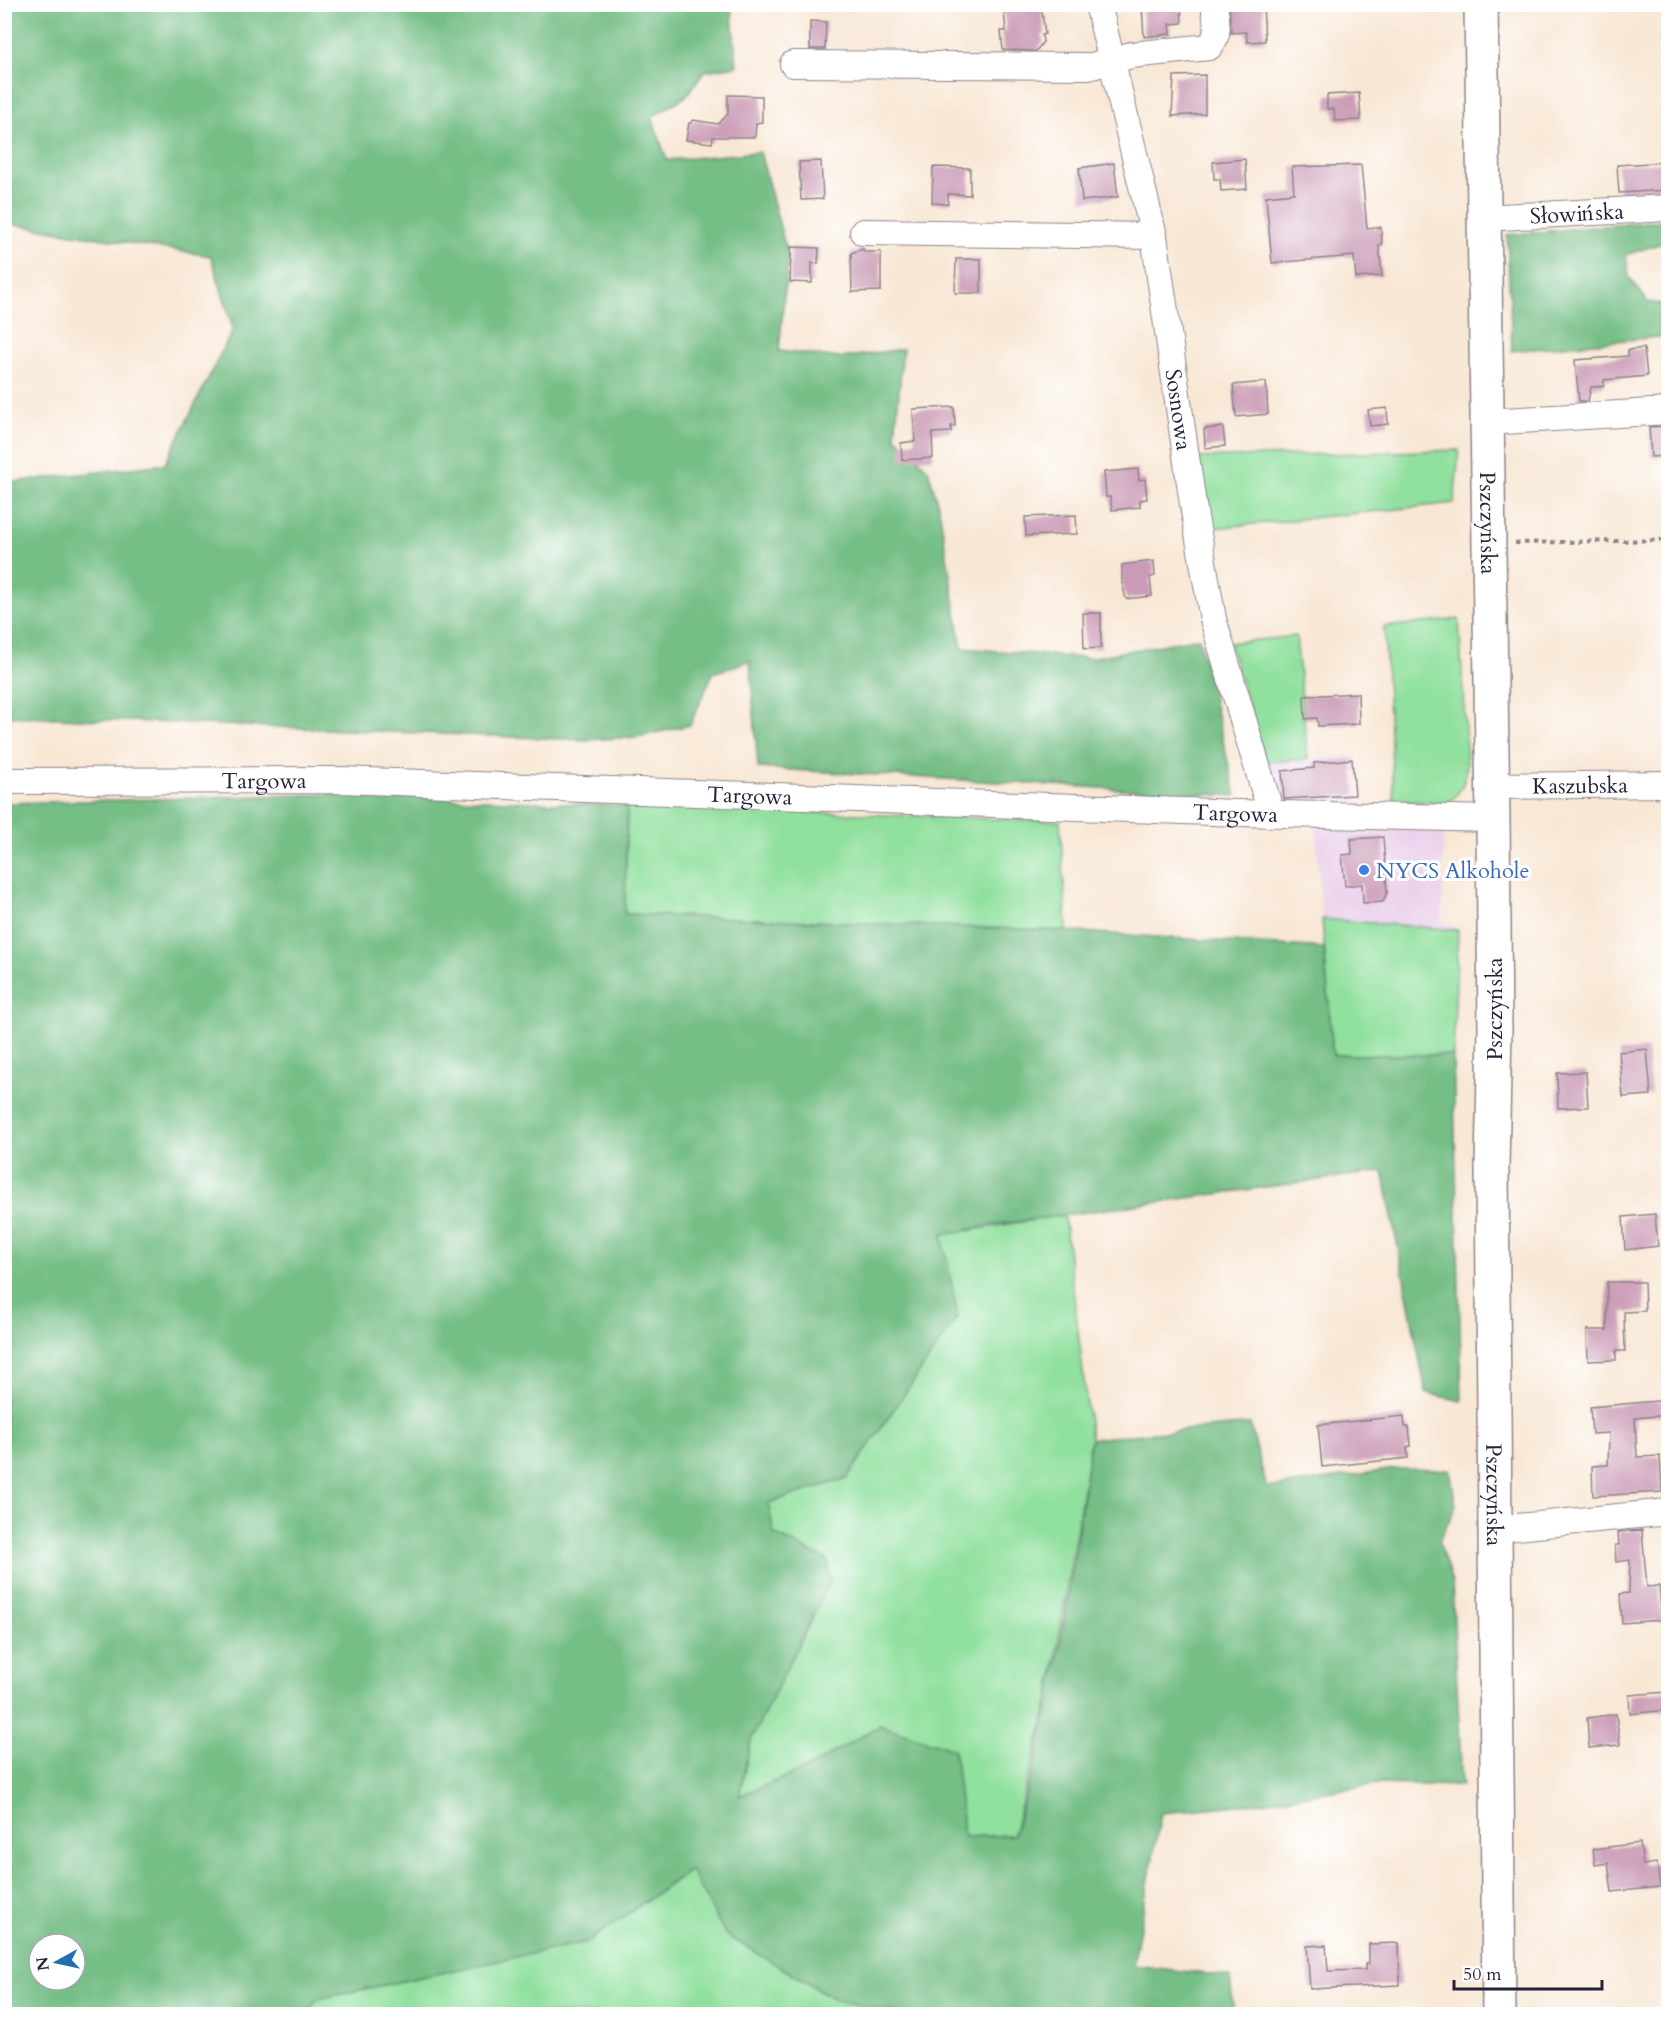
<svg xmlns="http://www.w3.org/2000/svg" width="1673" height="2019" font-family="Cardo,serif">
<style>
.built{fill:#ebd1eb}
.green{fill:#90e09e;stroke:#59816c;stroke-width:1.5}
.forest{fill:#74be85;stroke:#4b7060;stroke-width:1.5;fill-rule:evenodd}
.building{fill:#ca9bb6}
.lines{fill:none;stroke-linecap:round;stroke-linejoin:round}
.minor-casing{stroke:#8d8488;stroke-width:28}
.major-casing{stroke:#8d8488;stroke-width:36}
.path{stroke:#8d8488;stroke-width:4;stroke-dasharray:4.5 4.5;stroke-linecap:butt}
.minor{stroke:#fff;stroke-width:26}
.major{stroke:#fff;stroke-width:33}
.shop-dot{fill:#3f7fe0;stroke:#fff;stroke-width:2}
.labels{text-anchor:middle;stroke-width:6;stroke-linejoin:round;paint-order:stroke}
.street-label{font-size:22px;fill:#22223b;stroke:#fff}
.shop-label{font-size:22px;fill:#366cbe;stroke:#fff;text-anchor:start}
</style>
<rect width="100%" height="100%" fill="#fff"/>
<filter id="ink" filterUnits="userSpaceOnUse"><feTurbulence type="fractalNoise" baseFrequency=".0167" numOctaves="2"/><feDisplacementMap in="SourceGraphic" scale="12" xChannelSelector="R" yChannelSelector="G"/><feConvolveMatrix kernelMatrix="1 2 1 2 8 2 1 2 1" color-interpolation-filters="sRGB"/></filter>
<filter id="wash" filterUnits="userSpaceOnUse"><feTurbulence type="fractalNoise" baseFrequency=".008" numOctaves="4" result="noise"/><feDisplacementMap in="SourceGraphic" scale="24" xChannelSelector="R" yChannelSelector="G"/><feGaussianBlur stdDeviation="1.35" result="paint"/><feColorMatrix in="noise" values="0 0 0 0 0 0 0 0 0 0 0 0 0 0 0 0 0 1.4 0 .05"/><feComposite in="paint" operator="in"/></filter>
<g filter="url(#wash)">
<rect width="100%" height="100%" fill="#f8e7d4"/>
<path class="built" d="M1356 756 1358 803 1282 804 1277 796 1266 762Z
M1315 817 1444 821 1442 920 1458 930 1322 919Z"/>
<path class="green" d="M1459 450 1454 503 1207 529 1196 458Z
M1459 619 1467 764C1465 783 1462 791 1448 803L1394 801 1384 627Z
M1296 636 1308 759 1266 762 1229 643Z
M627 806 1060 821 1067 931 624 914Z
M1322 919 1458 930 1453 1055H1333Z
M1064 1215 1091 1439 1049 1700 1013 1835 964 1837 954 1750 880 1725 806 1769 739 1796 751 1740 831 1580 827 1560 774 1534 768 1503 847 1478 942 1235Z
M691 1870 726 1935 836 2000 901 2014H306L317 1999 587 1942Z"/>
<path class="forest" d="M731 4 737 66 705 71 685 97 652 117 667 160 760 152 788 257 779 351 841 358 903 349 895 436 928 469 939 508 962 648 1089 658 1199 638 1236 796 758 768 750 661 713 673 690 725 637 737 585 740 7 716 5 746V483L165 464 233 329 211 256 5 223V5Z
M1668 220V241L1626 255 1629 277 1648 302 1668 305V336L1512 351 1507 235Z
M340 794 627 806 625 914 1067 931 1324 948 1333 1055H1453L1462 1401 1426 1393 1383 1171 991 1225 942 1235 958 1316 847 1478 768 1503 774 1534 827 1560 831 1580 751 1740 739 1796 806 1769 880 1725 954 1750 964 1837 1013 1835C1056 1710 1072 1570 1091 1439L1250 1424 1267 1488 1395 1469 1450 1470 1456 1506 1439 1542 1452 1582 1462 1786 1377 1784 1256 1803 1161 1813 1133 1965 1230 1977 1234 2014H901L837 2000 726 1935 690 1870 587 1942 317 1999 306 2014H5V803ZM39 1944H75V1980H39Z"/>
<g id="blocks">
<path class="building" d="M1003 4H1041L1045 34 1042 35 1043 42 1036 51 1003 50 1001 31H1006Z
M1181 4 1182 23 1170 24 1171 34 1144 37 1142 5Z
M1229 4H1263L1265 41 1247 42 1246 32 1231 33Z
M810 21 826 22 825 49H810Z
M1205 75V114L1172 116 1174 76Z
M1359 93 1361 120 1335 121 1334 109H1327V95Z
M728 95 762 96V122L756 123 755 137H713L712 143 686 140 689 123H692L693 120 718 124 728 114Z
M1245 159 1247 189 1221 191 1220 179H1214L1213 162Z
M821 161 823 199 801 200 799 162Z
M1668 162V190L1619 193 1617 165Z
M1114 163 1118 197 1082 201 1079 168Z
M1361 165 1367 228 1381 227 1382 245H1379L1382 276 1356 278 1354 256 1272 263 1266 196 1294 193 1292 167Z
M933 167 970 168V195L948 194V204L932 203Z
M791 247 819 248 818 264 812 263V283L790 282Z
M863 249 865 252H881V291L852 292 851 253Z
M956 259H981V293H955Z
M1644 348 1647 376 1604 380V386L1591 387 1588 401H1579L1575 360 1628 356V350Z
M1266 382 1268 414 1236 417 1233 385Z
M954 407 955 426H951V432L932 433 933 458 902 460 901 443 915 441 913 409Z
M1387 408 1388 424 1370 426 1368 410Z
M1668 426V456L1651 457 1649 427Z
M1223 427 1225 446 1205 448 1204 429Z
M1138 469 1139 480 1145 479 1147 499 1140 500V507L1112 510 1110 497H1106L1104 472Z
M1076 515 1077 534 1026 536 1025 517Z
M1154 561 1155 576 1150 577 1152 596 1126 599 1122 583V565Z
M1083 613H1101V648L1084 649Z
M1358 693 1359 724 1318 726 1317 718 1305 719 1304 696Z
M1352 759 1355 795 1284 799 1282 771 1314 768V763Z
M1383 837 1387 892 1383 902 1363 903 1362 884 1345 886 1342 855 1352 854 1351 839Z
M1647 1049 1651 1095 1623 1097 1619 1052Z
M1586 1072 1588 1107 1558 1108 1557 1073Z
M1655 1214 1658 1246 1625 1250 1623 1217Z
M1607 1282H1644L1645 1311 1624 1312 1625 1351H1616V1360L1588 1361 1587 1330H1607Z
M1668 1400V1415L1635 1418 1637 1457 1660 1456 1662 1492 1593 1496 1592 1466 1608 1465 1609 1433 1592 1434 1590 1407Z
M1404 1416 1405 1427H1409L1411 1446 1407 1447 1408 1458 1322 1467 1318 1425Z
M1642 1530 1647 1587 1659 1586 1662 1620 1622 1623 1620 1594 1629 1593 1630 1560 1616 1562 1615 1545H1619L1618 1532Z
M1668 1692V1710L1630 1714 1629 1695Z
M1616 1714 1620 1745 1589 1748 1587 1718Z
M1640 1843 1643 1865 1657 1863 1660 1887 1612 1892 1608 1863 1595 1865 1593 1849Z
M1399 1943 1400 1985 1310 1989 1307 1946 1326 1945 1328 1971 1365 1970V1964H1369V1944Z"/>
</g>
</g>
<g filter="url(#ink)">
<use href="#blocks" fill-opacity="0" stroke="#8d8488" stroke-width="1.5"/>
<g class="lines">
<defs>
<g id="minor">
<path id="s1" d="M1098 4 1154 236 1194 511 1213 619 1271 813"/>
<path d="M793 64 1092 66 1131 55 1209 47C1221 34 1216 20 1214 4"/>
<path id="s2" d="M1484 218 1668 208"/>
<path d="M863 232 1154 236"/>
<path d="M1487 422 1668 411"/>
<path id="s3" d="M4 781 341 780 1238 813 1493 819"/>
<path id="s4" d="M1493 786 1668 784"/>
<path d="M1497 1529 1668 1512"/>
</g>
<g id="major">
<path id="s5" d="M1481 4 1493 819 1495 1029 1492 1166 1499 2014"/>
</g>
</defs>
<use href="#minor" class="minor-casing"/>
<use href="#major" class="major-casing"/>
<path class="path" d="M1515 543 1668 540"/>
<use href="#minor" class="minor"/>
<use href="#major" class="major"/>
</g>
</g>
<circle class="shop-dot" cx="1364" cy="870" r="6"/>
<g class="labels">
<g class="street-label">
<text dy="8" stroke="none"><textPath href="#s2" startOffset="93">Słowińska</textPath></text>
<text dy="8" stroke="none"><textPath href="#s1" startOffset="414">Sosnowa</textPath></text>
<text dy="8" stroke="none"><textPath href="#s5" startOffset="519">Pszczyńska</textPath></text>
<text dy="8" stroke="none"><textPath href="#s3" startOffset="260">Targowa</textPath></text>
<text dy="8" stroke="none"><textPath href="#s4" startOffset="87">Kaszubska</textPath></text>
<text dy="8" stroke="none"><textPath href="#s3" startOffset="746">Targowa</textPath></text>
<text dy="8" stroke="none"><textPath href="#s3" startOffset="1232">Targowa</textPath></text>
<text transform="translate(1494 1009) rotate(-90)" y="8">Pszczyńska</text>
<text dy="8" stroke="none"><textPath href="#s5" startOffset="1491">Pszczyńska</textPath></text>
</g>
<g class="shop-label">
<text x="1376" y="878">NYCS Alkohole</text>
</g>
</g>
<rect width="1673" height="2019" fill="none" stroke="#fff" stroke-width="24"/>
<g transform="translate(57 1962) rotate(262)"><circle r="28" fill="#ffffff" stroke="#a7a7b1" stroke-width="1.5"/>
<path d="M0-4.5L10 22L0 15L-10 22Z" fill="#1f6fb2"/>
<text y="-9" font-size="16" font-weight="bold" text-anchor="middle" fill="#22223b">N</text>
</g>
<path d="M1454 1980v9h148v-9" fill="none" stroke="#22223b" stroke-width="3"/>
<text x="1463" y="1980" font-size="18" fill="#22223b" stroke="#ffffff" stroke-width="4.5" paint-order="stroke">50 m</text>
</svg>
